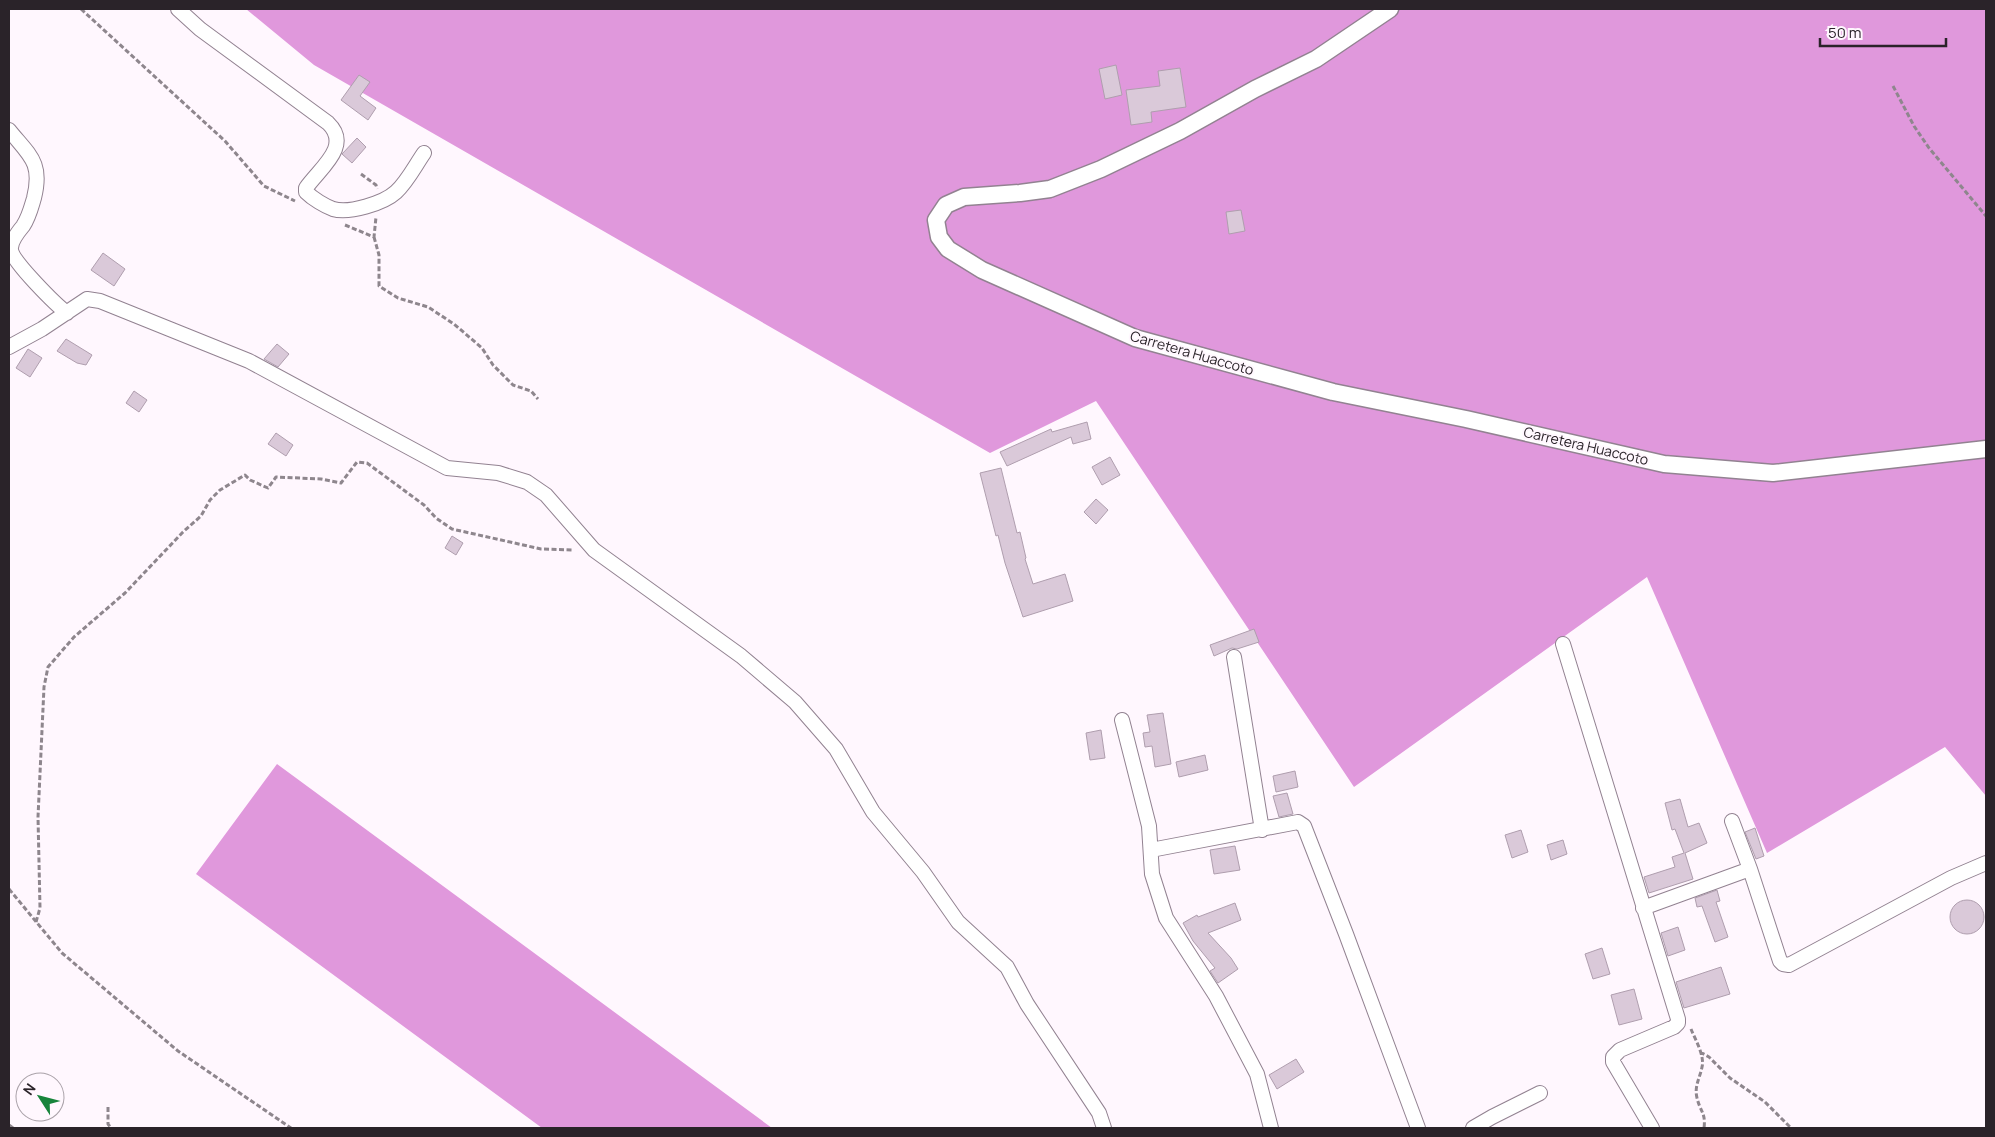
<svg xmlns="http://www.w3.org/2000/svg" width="1995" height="1137" font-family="Manrope,sans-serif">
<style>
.forest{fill:#e098dc}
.building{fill:#dac9d9;stroke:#af9eae}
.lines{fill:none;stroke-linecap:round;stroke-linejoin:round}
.minor-casing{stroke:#928291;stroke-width:16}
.tertiary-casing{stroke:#928291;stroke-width:19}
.path{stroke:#8e868d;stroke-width:3;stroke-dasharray:5 2.5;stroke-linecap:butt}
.minor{stroke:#fff;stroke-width:14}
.tertiary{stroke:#fff;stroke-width:16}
.labels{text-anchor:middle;stroke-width:4;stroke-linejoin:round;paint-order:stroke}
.street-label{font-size:14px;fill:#2a2329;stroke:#fff7fe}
</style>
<rect width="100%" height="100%" fill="#fff7fe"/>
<path class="forest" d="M246 9H1986V796L1945 747 1767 853 1647 577 1354 787 1096 401 990 453 314 65Z
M277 764 772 1128H542L196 874Z"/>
<path class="building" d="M1116 65 1122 95 1105 99 1099 69Z
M1180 68 1186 107 1151 112 1152 122 1131 125 1126 90 1160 86 1158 71Z
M359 75 370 82 360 96 376 108 368 120 341 100Z
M357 138 366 147 352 163 342 154Z
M1241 210 1245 231 1229 234 1226 212Z
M103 253 125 269 114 286 91 270Z
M66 339 92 355 86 365 77 363 57 351Z
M277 344 289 354 278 367 264 359Z
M28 349 42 358 30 377 16 368Z
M134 391 147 400 139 412 126 403Z
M1087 422 1091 439 1073 444 1071 437 1007 466 1000 452 1051 429 1052 432Z
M276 433 293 445 286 456 268 444Z
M1110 457 1120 475 1102 485 1092 467Z
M1001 468 1017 533 1020 532 1026 558 1025 559 1033 584 1065 574 1073 601 1023 617 1005 563 998 535 996 536 980 473Z
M1096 499 1108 510 1096 524 1084 512Z
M452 536 463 543 456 555 445 548Z
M1254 629 1259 642 1237 649 1232 648 1214 656 1210 645Z
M1163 713 1171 764 1155 767 1152 746 1145 747 1143 733 1150 732 1147 715Z
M1101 730 1105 758 1090 760 1086 733Z
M1205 755 1208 770 1179 777 1176 762Z
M1295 771 1298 787 1276 792 1273 776Z
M1287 793 1293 814 1279 817 1273 796Z
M1680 799 1688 827 1699 823 1707 843 1685 853 1693 879 1649 893 1644 877 1675 867 1672 857 1684 853 1675 829 1672 830 1665 803Z
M1755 828 1764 856 1756 859 1745 832Z
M1521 830 1528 852 1512 858 1505 835Z
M1563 840 1567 854 1551 860 1547 845Z
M1235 846 1240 870 1214 874 1210 850Z
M1717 890 1720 901 1716 902 1728 937 1715 942 1702 906 1697 907 1695 898Z
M1950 917a17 17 0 1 1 34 0a17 17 0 1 1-34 0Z
M1235 903 1241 920 1208 933 1231 958 1238 969 1218 983 1210 971 1215 968 1193 941 1183 923 1197 915 1198 917Z
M1678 927 1685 950 1668 956 1661 933Z
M1602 948 1610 974 1593 979 1585 954Z
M1721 967 1730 994 1684 1008 1676 982Z
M1634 989 1642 1019 1619 1025 1611 995Z
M1296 1059 1304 1072 1277 1089 1269 1075Z"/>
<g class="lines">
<defs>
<path id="minor" d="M178 9 200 29 328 123C352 146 320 168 306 188V192C313 199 325 206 333 209 349 214 384 203 396 192 407 182 415 166 424 153
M9 130C29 155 43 162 34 198 31 208 29 217 23 226 18 232 10 242 11 250 13 262 56 305 67 313
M9 347 42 329 87 299 100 301 249 361 447 468 498 473 527 482 546 495 594 550 741 656 795 702 836 749 873 812 923 872 958 922 1007 967 1027 1004 1099 1113 1104 1128
M1563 644 1678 1019V1023L1674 1027 1620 1050 1613 1057V1062L1652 1128
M1234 657 1262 830
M1122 720 1149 826 1152 874 1166 918 1216 996 1257 1074 1271 1128
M1732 821 1750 869 1780 961 1783 964 1789 965 1951 878 1986 863
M1151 850 1298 822 1304 826 1346 934 1418 1128
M1643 908 1750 869
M1473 1128 1492 1117 1540 1093"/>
<path id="tertiary" d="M1390 9 1316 59 1255 89 1180 131 1101 169 1050 189 1020 193 964 197 946 205 936 220 939 237 948 249 982 270 1135 338 1333 392 1466 419 1664 464 1773 473 1986 449"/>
</defs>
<use href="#minor" class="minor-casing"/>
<use href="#tertiary" class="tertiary-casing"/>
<path class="path" d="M81 9 225 141 264 186 295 201
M1893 86 1914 126 1929 148 1986 216
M361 174 376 185 377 189
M345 225 374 237 376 217
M374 237 379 255V286L398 298 428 307 454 324 482 348 493 365 513 385 531 391 538 399
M9 889 62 953 178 1051 291 1128
M36 922 40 908 38 817 44 687 48 667 74 637 125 593 183 532 201 516 210 500 220 490 245 475 250 480 268 488 276 477 321 479 341 483 357 462 367 463 424 505 436 518 452 529 541 549 574 550
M1691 1029C1695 1039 1705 1056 1702 1067 1700 1078 1694 1086 1697 1098 1700 1111 1706 1113 1704 1128
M1700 1052 1709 1057 1730 1078 1765 1102 1791 1128
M108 1107V1124L111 1128
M9 1125 13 1128"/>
<use href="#minor" class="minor"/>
<use href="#tertiary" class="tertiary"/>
</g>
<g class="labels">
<g class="street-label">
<text transform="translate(1192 353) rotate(16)" y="5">Carretera Huaccoto</text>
<text transform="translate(1586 446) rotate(13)" y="5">Carretera Huaccoto</text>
</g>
</g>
<rect width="1995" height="1137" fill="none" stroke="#2a2329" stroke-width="20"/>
<g transform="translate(40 1097) rotate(306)"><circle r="24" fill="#fff7fe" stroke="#aaa2a9"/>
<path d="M0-4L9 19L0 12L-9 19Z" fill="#17843b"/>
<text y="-8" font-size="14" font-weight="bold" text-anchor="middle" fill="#2a2329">N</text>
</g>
<path d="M1820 38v8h126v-8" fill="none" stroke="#2a2329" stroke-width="2.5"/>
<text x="1828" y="38" font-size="15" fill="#2a2329" stroke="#fff7fe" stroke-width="4" paint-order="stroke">50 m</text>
</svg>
